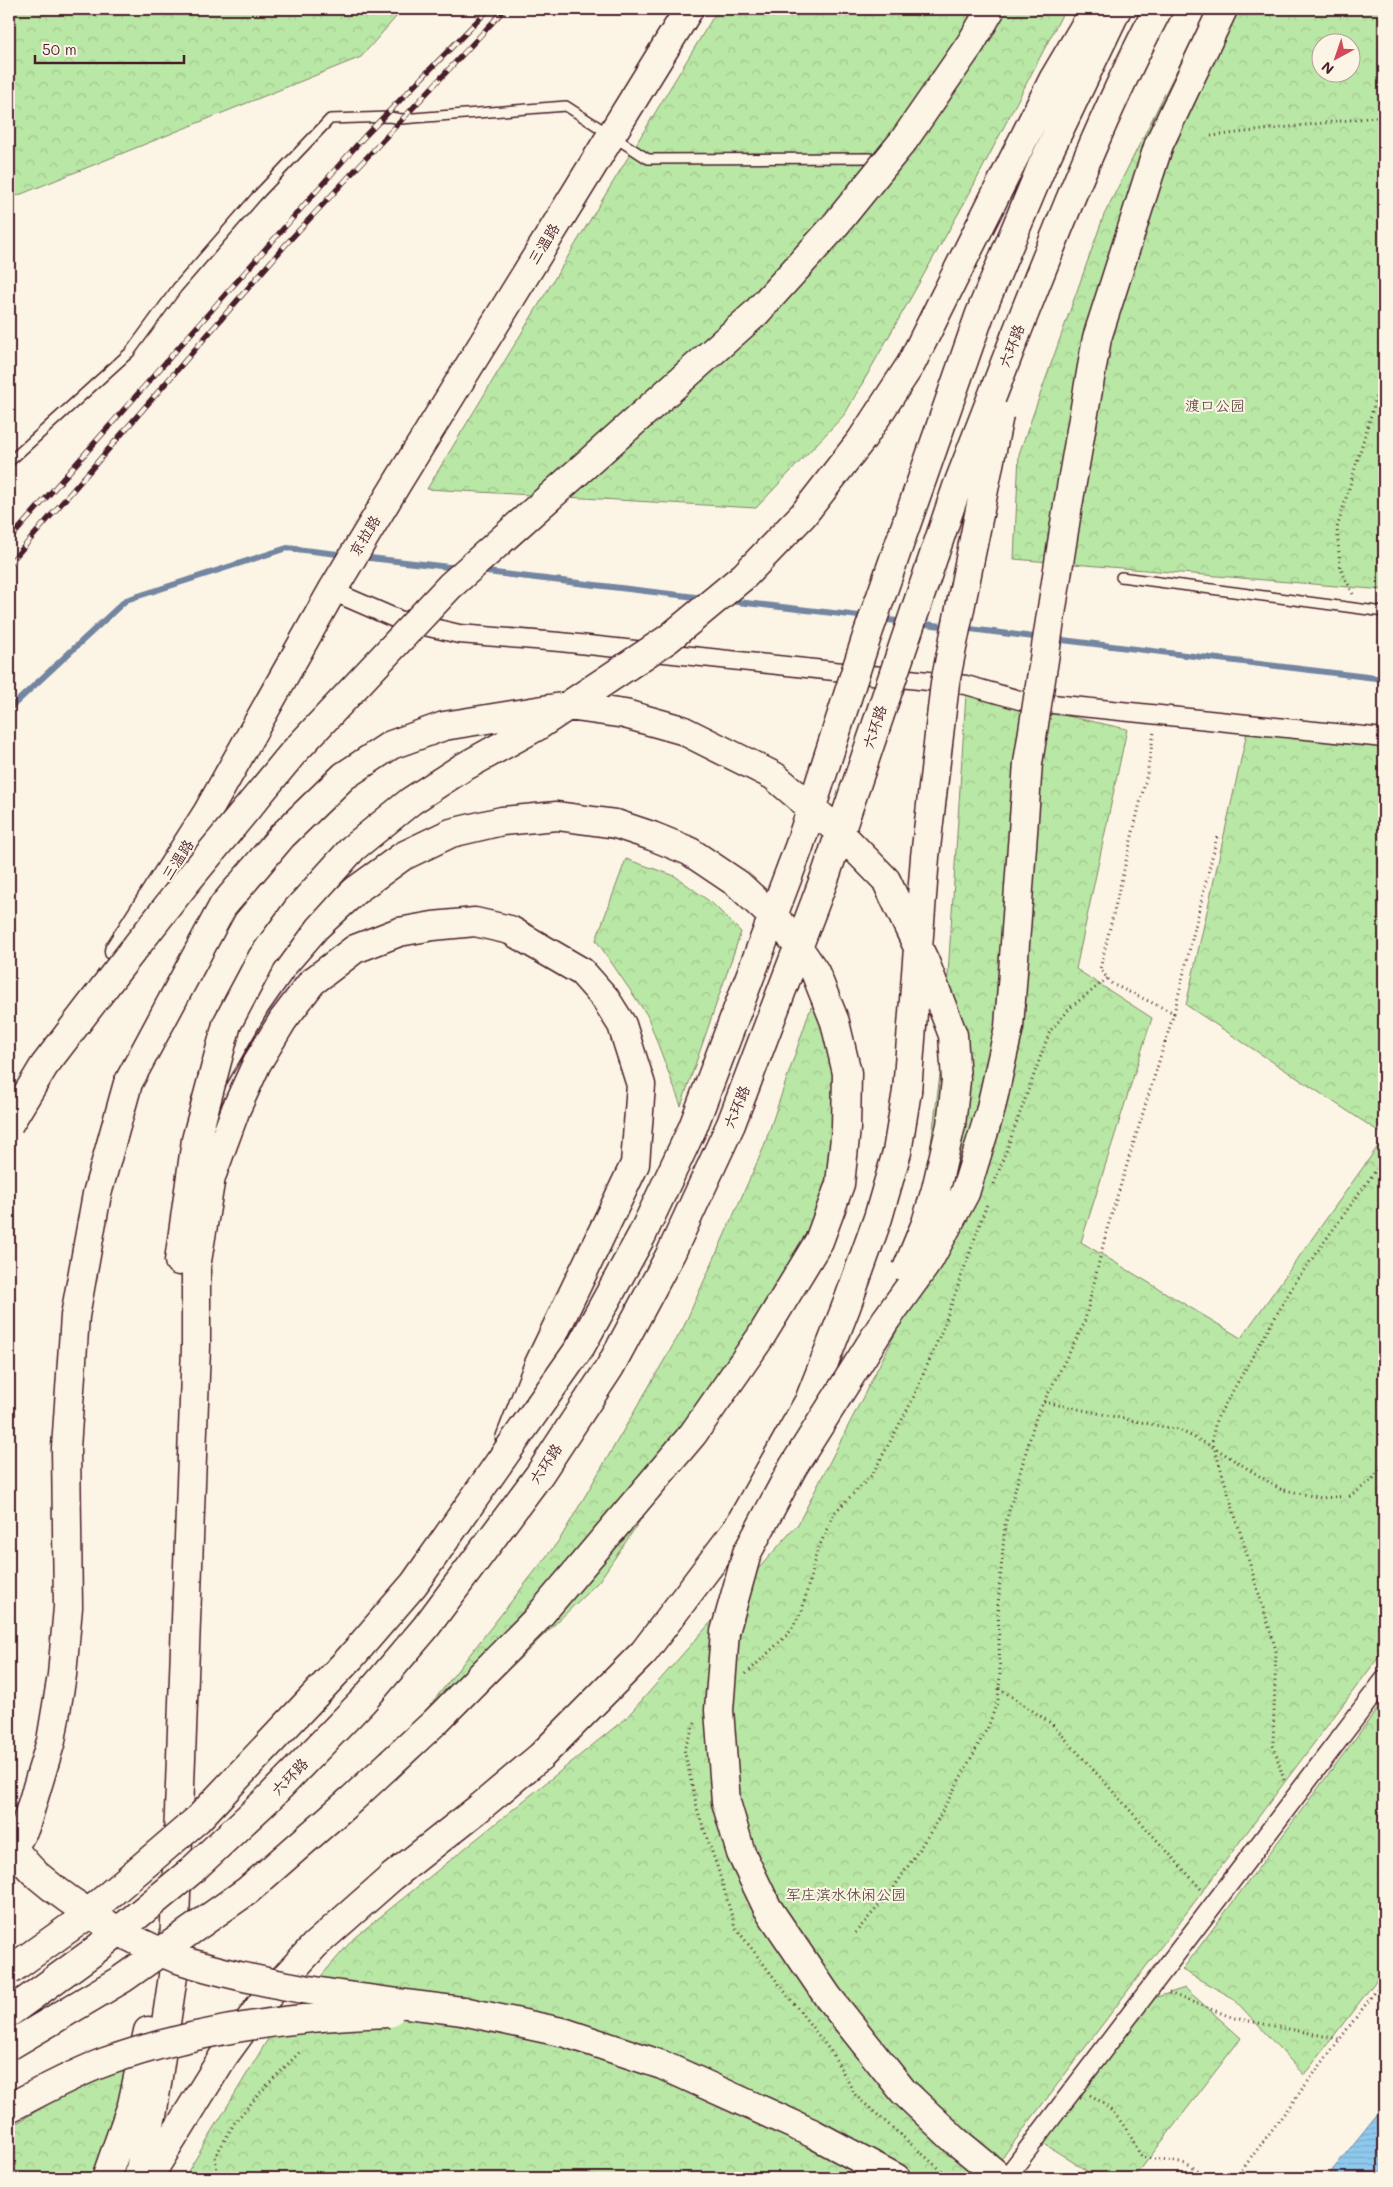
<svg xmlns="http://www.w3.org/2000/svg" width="1393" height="2187" font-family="Mali,'LXGW WenKai TC',sans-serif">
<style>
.forest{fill:url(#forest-crowns);stroke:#828368;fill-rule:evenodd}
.water{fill:url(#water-rules);stroke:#7385a0}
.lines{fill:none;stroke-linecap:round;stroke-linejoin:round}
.stream{stroke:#7385a0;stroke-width:6}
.lane-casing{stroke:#4a1f2b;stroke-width:12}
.street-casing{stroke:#4a1f2b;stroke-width:21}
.highway-casing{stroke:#4a1f2b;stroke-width:31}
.path{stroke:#4a1f2b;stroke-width:3;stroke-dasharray:1 4;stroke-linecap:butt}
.lane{stroke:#fcf5e5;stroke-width:9}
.street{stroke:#fcf5e5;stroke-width:18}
.highway{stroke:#fcf5e5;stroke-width:28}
.rail-casing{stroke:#4a1f2b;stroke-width:5.5}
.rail{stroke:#fcf5e5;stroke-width:4;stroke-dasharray:11;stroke-linecap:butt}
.highway-bridge-casing{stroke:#4a1f2b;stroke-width:31;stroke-linecap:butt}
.highway-bridge{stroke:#fcf5e5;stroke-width:28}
.labels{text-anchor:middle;stroke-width:4;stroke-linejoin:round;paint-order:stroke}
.street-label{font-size:15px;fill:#4a1f2b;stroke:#fcf5e5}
.park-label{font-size:15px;fill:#66514a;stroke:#fcf5e5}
</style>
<defs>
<pattern id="forest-crowns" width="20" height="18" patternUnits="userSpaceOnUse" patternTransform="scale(1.25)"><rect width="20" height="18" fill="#b9e7a5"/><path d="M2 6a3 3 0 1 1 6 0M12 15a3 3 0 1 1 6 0" fill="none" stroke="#a1c68e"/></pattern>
<pattern id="water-rules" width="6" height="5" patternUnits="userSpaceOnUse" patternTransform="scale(1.25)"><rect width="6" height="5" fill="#8ec9ee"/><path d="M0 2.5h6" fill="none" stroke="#7caccc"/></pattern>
</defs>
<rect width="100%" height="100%" fill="#fcf5e5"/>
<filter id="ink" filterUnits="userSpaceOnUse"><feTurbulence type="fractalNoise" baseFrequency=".02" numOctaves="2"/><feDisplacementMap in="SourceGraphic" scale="10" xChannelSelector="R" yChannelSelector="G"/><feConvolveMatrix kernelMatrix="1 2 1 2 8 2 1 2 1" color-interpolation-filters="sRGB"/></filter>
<g filter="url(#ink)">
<path class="forest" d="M9 9H403L361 57 9 199Z
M718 9H1065L966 200 845 414 756 508 427 489Z
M1234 9H1384V590L1014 559 1019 454 1104 215 1192 40 1233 16ZM1320 42H1350V72H1320Z
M966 694 1127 729 1076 969 1152 1018 1081 1242 1241 1338 1384 1138V1650L987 2178H184L271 2034 354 1938 626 1718 798 1524 910 1305 943 1052Z
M1250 719 1384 732V1135L1186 1005Z
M626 859 675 876 713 904 741 932 681 1106 647 1015 596 940Z
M811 1007 825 1021 851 1091 813 1267 599 1581 396 1780 382 1767 560 1539 683 1328 763 1149Z
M1384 1700V1970L1304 2075 1233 1998 1182 1970Z
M1185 1988 1241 2038 1134 2178H1098L1043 2143 1154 1998Z
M132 2052 104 2156 93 2178H9V2128Z"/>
<path class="water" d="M1384 2106V2173L1380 2178H1326Z"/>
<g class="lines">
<path class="stream" d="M361 557 458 568
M478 571 704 598
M729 601 868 617
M880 619 905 622
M917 623 950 627
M962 628 1042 638
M1054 639 1384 679
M9 709 126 600 287 548 346 555"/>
<defs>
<path id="lane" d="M9 462 130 352 177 288 256 197 330 119 390 117 401 119 566 106 648 159 870 158
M1121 577 1384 612"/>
<path id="street" d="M332 591 399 620 459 634 560 642 966 685 1023 701 1384 738
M1006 2178 1384 1680"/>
<path id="highway" d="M1015 337C1059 226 1102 115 1158 9
M119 951 207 813 332 591 399 480 689 9
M179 1261 196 1140 212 1080 255 1005 283 965 316 927 356 890 403 856 451 833 502 821 557 816 616 824
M463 2011 566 2033 662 2065 812 2133 896 2178
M956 2141 1001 2178
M106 2178 132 2105 148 2031
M138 2178 153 2110 173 1976 196 1347V1267L211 1177 236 1109 257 1063 283 1020 312 982 355 949 399 932 433 926 475 922 510 930 582 972 605 998 622 1025 641 1085 635 1164 539 1364 510 1439
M148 2178 223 2057 266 1998 315 1945 392 1877 478 1809 541 1756 644 1652 737 1529 809 1401 846 1307 878 1218 897 1152 907 1091"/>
</defs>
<use href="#lane" class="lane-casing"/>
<use href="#street" class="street-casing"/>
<use href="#highway" class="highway-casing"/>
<path class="path" d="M1211 136 1384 116
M1353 594 1340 567 1337 528 1384 372
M1174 1013 1217 837
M994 1184 1050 1031 1071 1007 1108 978
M1044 1402 1179 1430 1215 1448 1280 1489 1322 1498 1350 1496 1372 1480 1384 1463
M746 1674 789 1633 802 1611 816 1554 834 1513 872 1475 912 1401 943 1328 987 1204
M999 1688 1052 1724 1202 1890
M695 1723 684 1749 698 1812 718 1869 735 1927 832 2053 856 2096 950 2178
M1284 1780 1273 1745 1276 1650 1212 1440 1216 1420 1296 1281 1384 1159
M855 1933 891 1892 933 1828 988 1727 998 1700 1000 1676 998 1605 1005 1525 1036 1417 1084 1324 1107 1229 1174 1013 1112 984 1100 969 1147 774 1154 732
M1169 1993 1234 2018 1339 2039
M1090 2095C1116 2109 1129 2131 1141 2157L1187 2164 1211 2178
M218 2178 215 2157 235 2122 266 2086 301 2051
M1236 2178 1384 1980"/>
<use href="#lane" class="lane"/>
<use href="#street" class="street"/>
<use href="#highway" class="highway"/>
<defs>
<path id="rail" d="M9 540 364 137 489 9
M9 564 288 242 505 9"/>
</defs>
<use href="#rail" class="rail-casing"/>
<use href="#rail" class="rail"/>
<defs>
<path id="highway-bridge" d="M212 1080 227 1024 262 958 297 910 353 848 411 801 462 768 536 727 668 639 744 576 803 515 862 439 911 364 1053 80 1095 9
M907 1091 925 857 945 683 999 415
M9 1124 44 1066 116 972 188 880 293 753 450 586 756 313 832 229 904 140 971 43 991 9
M9 1844C18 1854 27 1866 37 1875 74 1907 140 1947 187 1962 276 1989 371 2000 463 2011
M9 1855 25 1827 51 1741 62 1675 68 1607 66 1448 75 1316 97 1194 128 1083 223 906 282 836 344 776 391 745 444 726 568 706 625 714 682 730 774 776 836 829 886 880 925 962 953 1035 956 1080 951 1125 936 1189 926 1223 907 1269
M9 1971 79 1921 198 1819 351 1657 414 1584 581 1346 642 1235 693 1127 799 847 867 636 980 314 1042 166 1117 9
M9 2013 93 1952 190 1872 269 1798 363 1701 426 1627 539 1475 610 1367 671 1253 731 1124 826 874 957 487 1015 337
M9 2046 122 1979 247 1891 352 1799 435 1722 534 1622 693 1434 760 1338 819 1241 840 1184 846 1128 847 1073 835 1022 815 972 785 928 738 884 689 851 652 836 616 824
M9 2108C40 2092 72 2074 105 2062 195 2030 294 2016 389 2013
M956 2141 903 2091 828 1997 767 1907 741 1853 726 1802 719 1710 725 1632 747 1553 793 1467 885 1321 929 1260 965 1193 990 1112 1009 1027 1028 763 1067 511 1097 338 1159 144 1223 9"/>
</defs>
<use href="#highway-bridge" class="highway-bridge-casing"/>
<use href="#highway-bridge" class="highway-bridge"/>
</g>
</g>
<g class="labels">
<g class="street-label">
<text transform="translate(544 244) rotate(-58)" y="5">三温路</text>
<text transform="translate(1012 346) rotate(-69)" y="5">六环路</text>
<text transform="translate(365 536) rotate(-59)" y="5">京拉路</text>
<text transform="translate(875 727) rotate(-72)" y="5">六环路</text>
<text transform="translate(178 860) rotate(-57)" y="5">三温路</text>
<text transform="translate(737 1107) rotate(-68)" y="5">六环路</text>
<text transform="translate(546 1464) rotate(-56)" y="5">六环路</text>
<text transform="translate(290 1777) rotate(-46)" y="5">六环路</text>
</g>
<g class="park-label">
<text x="1215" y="411">渡口公园</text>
<text x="846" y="1900">军庄滨水休闲公园</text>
</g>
</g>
<rect width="1393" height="2187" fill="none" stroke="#fcf5e5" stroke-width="30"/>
<rect x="15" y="15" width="1363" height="2157" fill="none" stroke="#4a1f2b" stroke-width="2" filter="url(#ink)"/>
<g transform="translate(1336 58) rotate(220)"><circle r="24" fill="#fcf5e5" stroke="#b59f9b"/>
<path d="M0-4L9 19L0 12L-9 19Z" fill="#d1495b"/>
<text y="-8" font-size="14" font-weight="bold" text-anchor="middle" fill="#4a1f2b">N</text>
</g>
<path d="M35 55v8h149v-8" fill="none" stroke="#4a1f2b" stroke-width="2.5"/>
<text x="42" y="55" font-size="15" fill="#4a1f2b" stroke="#fcf5e5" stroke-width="4" paint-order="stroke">50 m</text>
</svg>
